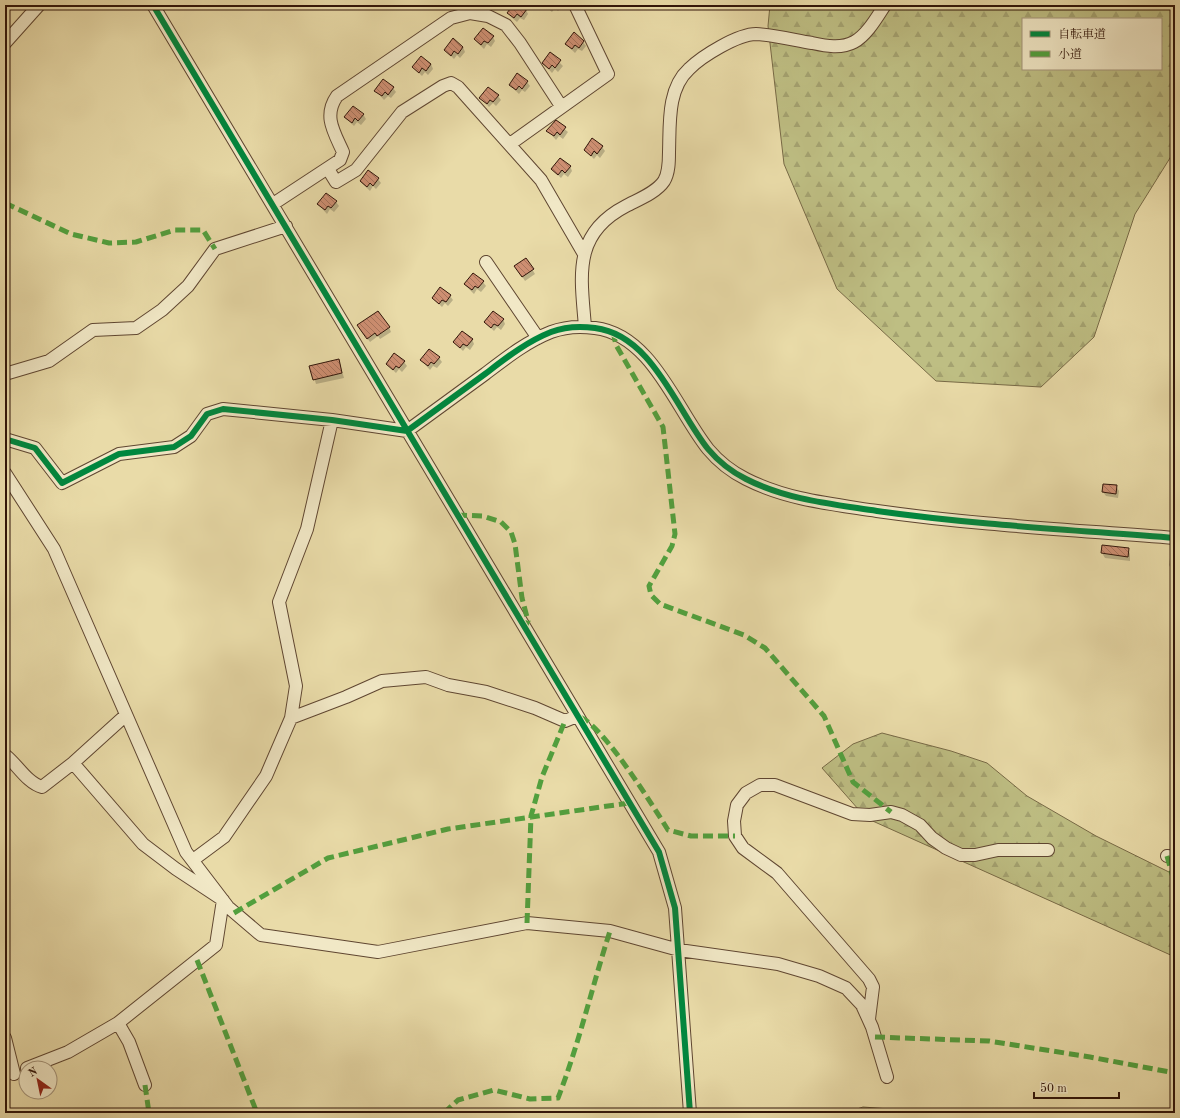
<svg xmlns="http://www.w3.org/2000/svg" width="1180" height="1118" font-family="'Old Standard TT','Noto Serif JP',serif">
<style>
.forest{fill:url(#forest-firs);stroke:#786a46;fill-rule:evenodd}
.shadow{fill:#0003}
.building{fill:url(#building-back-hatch);stroke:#311509}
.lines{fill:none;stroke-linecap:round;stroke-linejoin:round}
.minor-casing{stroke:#5f4631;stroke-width:14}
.minor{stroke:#f1e8c6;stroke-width:12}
.quiet{stroke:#52a03e;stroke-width:5;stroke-dasharray:10 5;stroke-linecap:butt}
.cycleway-casing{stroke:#f1e8c6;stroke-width:8}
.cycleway{stroke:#00873e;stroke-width:6}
</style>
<defs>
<pattern id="forest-firs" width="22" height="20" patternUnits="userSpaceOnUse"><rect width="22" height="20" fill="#bebe83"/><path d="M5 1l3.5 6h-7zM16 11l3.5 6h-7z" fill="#a4a270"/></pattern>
<pattern id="building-back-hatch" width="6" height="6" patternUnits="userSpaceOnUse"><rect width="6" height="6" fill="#ce8f72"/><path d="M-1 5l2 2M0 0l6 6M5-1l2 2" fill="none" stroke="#a8745c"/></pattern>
</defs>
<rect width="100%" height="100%" fill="#e9dba8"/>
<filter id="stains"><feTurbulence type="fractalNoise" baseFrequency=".005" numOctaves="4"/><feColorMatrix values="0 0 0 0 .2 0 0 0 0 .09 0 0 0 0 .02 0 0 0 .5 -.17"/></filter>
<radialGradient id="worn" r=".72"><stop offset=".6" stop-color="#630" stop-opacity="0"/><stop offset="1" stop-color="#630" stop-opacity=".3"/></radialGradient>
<path class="forest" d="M770 5H1175V150L1135 214 1094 337 1041 387 936 381 837 289 784 164 768 26ZM1023 19H1161V69H1023Z
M882 733 951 751 987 763 1027 796 1096 836 1175 875V957L866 818 822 768 853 744Z
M863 1107 942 1113H845Z"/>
<path class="shadow" d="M514 5H520L526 10 528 14 524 20 520 18 517 22 511 17 508 13Z
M544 5H563L558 11 555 8 552 12Z
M493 37 495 41 491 47 487 44 484 49 475 40Z
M583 42 586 46 582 51 578 49 575 53 566 44Z
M463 47 465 52 460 58 457 55 454 59 445 50Z
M551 54 563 66 558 72 555 69 552 73 543 63Z
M431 64 433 69 428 75 425 72 422 76 413 67Z
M384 81 393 88 396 92 391 98 388 96 384 100 376 91Z
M527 82 530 86 525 92 522 90 519 94 510 85Z
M498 96 501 100 496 106 493 103 489 107 481 98Z
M363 114 366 119 361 125 357 122 354 126 345 117Z
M556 122 568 132 563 139 559 136 556 140 548 131Z
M592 140 602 147 605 151 600 158 597 155 594 159 585 150Z
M570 166 572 171 568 177 564 174 561 178 552 169Z
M378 179 381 183 376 189 373 186 370 191 361 182Z
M336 202 339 206 334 212 330 209 327 214 318 204Z
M526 259 535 274 525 281 518 270Z
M483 282 486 286 481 292 477 289 474 294 465 285Z
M450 296 453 300 448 306 445 303 442 307 433 298Z
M503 319 505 324 501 330 497 327 494 331 485 322Z
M389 327 391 332 380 339 378 336 370 342 361 330Z
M472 339 474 344 470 350 466 347 463 351 454 342Z
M439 358 442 362 437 368 433 366 430 370 422 361Z
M339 360 344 378 316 384 311 367Z
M404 362 407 366 402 372 399 369 396 373 387 364Z
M1116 486 1119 491 1118 498 1106 496 1103 492Z
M1128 549 1130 554V561L1105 558 1102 553Z
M1170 558H1175V570L1171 569 1169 565Z"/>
<path class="building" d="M505 5H530L521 17 517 14 514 18 507 13 510 9Z
M483 28 494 36 488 43 484 41 481 45 474 39Z
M574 32 584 41 579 48 575 45 572 49 565 44Z
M453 38 463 47 458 54 454 51 451 56 444 50Z
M550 52 561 60 555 68 552 65 549 69 542 63Z
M421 56 431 64 426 71 422 68 419 73 412 67Z
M517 73 528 81 522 89 519 86 516 90 509 85Z
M383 79 394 87 388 95 385 92 382 96 374 91Z
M488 87 499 95 493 102 490 100 487 104 479 98Z
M353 106 364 114 358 121 355 118 352 123 344 117Z
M556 120 566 127 560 135 557 132 554 136 546 131Z
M592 138 603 146 597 154 594 151 591 156 584 150Z
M560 158 571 166 565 173 562 170 558 175 551 169Z
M368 170 379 178 373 186 370 183 367 187 360 181Z
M326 193 337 201 331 208 328 206 325 210 317 204Z
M526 258 534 269 522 277 514 266Z
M473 273 484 281 478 288 475 286 472 290 464 284Z
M440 287 451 295 446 302 442 300 439 304 432 298Z
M378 311 390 327 377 336 375 333 367 339 357 325Z
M493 311 504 319 498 326 494 324 491 328 484 322Z
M462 331 473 339 467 346 463 344 460 348 453 342Z
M429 349 440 357 434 364 431 362 428 366 420 360Z
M394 353 405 361 399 368 396 366 393 370 386 364Z
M339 359 342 373 313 380 309 366Z
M1103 484 1117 485 1116 494 1102 492Z
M1102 545 1129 548 1128 557 1101 553Z"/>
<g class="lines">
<defs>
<path id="minor" d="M153 5 659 852 675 908 690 1113
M5 43 39 5
M510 144 608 74 575 5
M328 169 336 182 356 170 402 112 443 86 451 83 458 87 541 180 584 254
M273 204 340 160 343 152C334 132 323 116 337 96L451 18 470 13 488 16 506 25 520 43 561 106
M486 262 538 338
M585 327C581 276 572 234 626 206 637 200 656 193 664 181 669 173 669 161 669 152 670 124 667 89 689 69 702 56 738 34 756 34 774 35 794 40 812 43 826 46 841 49 854 42 867 35 877 17 885 5
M5 374 49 361 93 330 136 328 162 310 188 286 215 249 286 226
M5 439 35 448 62 483 119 454 174 447 191 436 207 414 223 409 332 420 407 431C433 412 459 393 485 374 506 358 526 342 551 332 564 327 581 326 595 328 652 335 676 409 708 449 718 461 732 472 746 479 787 500 832 504 877 511 976 525 1076 530 1175 538
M5 473 54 549 186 852 228 907 261 935 378 952 527 923 610 931 679 950 778 964 819 976 846 988 862 1005 872 1027 887 1077
M291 718 346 697 382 681 426 677 448 685 486 692 535 708 565 721 577 716
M5 755C17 764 27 783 42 787L73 763 126 715
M1167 856 1175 857
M193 860 224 837 266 776 291 718 296 686 279 602 307 529 332 420
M869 1019 873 987 869 979 777 873 743 848 735 836 734 821 737 805 746 793 760 785H775L852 814 870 815 891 812 902 815 920 825 932 838 946 848 961 855H975L998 850H1048
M118 1023 129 1042 145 1085
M5 1038 14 1074
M27 1068 68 1052 118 1023 216 945 223 900 176 869 143 844 73 763"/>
</defs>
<use href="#minor" class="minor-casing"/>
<use href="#minor" class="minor"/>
<path class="quiet" d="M5 203 71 234 109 243 136 242 175 230H203L215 249
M613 332 616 345 663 427 675 534 672 546 649 586 651 595 660 604 744 635 765 648 824 716 853 782 891 812
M457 515 483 516 501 522 511 532 515 544 522 598 528 621 524 629
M580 717C604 727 653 806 668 830L691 836H735
M1167 856 1175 885
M234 913 328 858 448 829 629 803
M527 923 531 816 542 777 565 721
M197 960 257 1113
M875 1037 989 1041 1090 1057 1175 1073
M145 1085 149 1113
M444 1113 458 1100 494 1090 530 1099 558 1098C579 1044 592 987 610 931"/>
<defs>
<path id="cycleway" d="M153 5 659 852 675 908 690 1113
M5 439 35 448 62 483 119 454 174 447 191 436 207 414 223 409 332 420 407 431C433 412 459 393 485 374 506 358 526 342 551 332 564 327 581 326 595 328 652 335 676 409 708 449 718 461 732 472 746 479 787 500 832 504 877 511 976 525 1076 530 1175 538"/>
</defs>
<use href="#cycleway" class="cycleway-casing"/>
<use href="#cycleway" class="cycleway"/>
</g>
<rect width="1180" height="1118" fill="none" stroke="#e9dba8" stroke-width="20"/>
<rect x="6" y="6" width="1168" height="1106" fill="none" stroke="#311509" stroke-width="2"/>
<rect x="10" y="10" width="1160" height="1098" fill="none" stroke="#311509"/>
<rect x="1022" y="18" width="140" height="52" fill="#f1e8c6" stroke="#a4947a"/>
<rect x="1030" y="31" width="20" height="6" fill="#00873e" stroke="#a4947a"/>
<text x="1058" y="38" font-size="12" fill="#311509">自転車道</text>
<rect x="1030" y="51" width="20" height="6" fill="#52a03e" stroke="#a4947a"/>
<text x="1058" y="58" font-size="12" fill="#311509">小道</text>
<g transform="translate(38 1080) rotate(327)"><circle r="19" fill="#f1e8c6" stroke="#a4947a"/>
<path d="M0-3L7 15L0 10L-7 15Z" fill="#8f2418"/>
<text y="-6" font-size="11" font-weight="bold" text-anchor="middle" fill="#311509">N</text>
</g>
<path d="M1034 1092v6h85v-6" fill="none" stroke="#311509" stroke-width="2"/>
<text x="1040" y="1092" font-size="12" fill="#311509" stroke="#f1e8c6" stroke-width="3" paint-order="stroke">50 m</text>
<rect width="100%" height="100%" filter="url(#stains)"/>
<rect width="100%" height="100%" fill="url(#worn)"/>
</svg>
